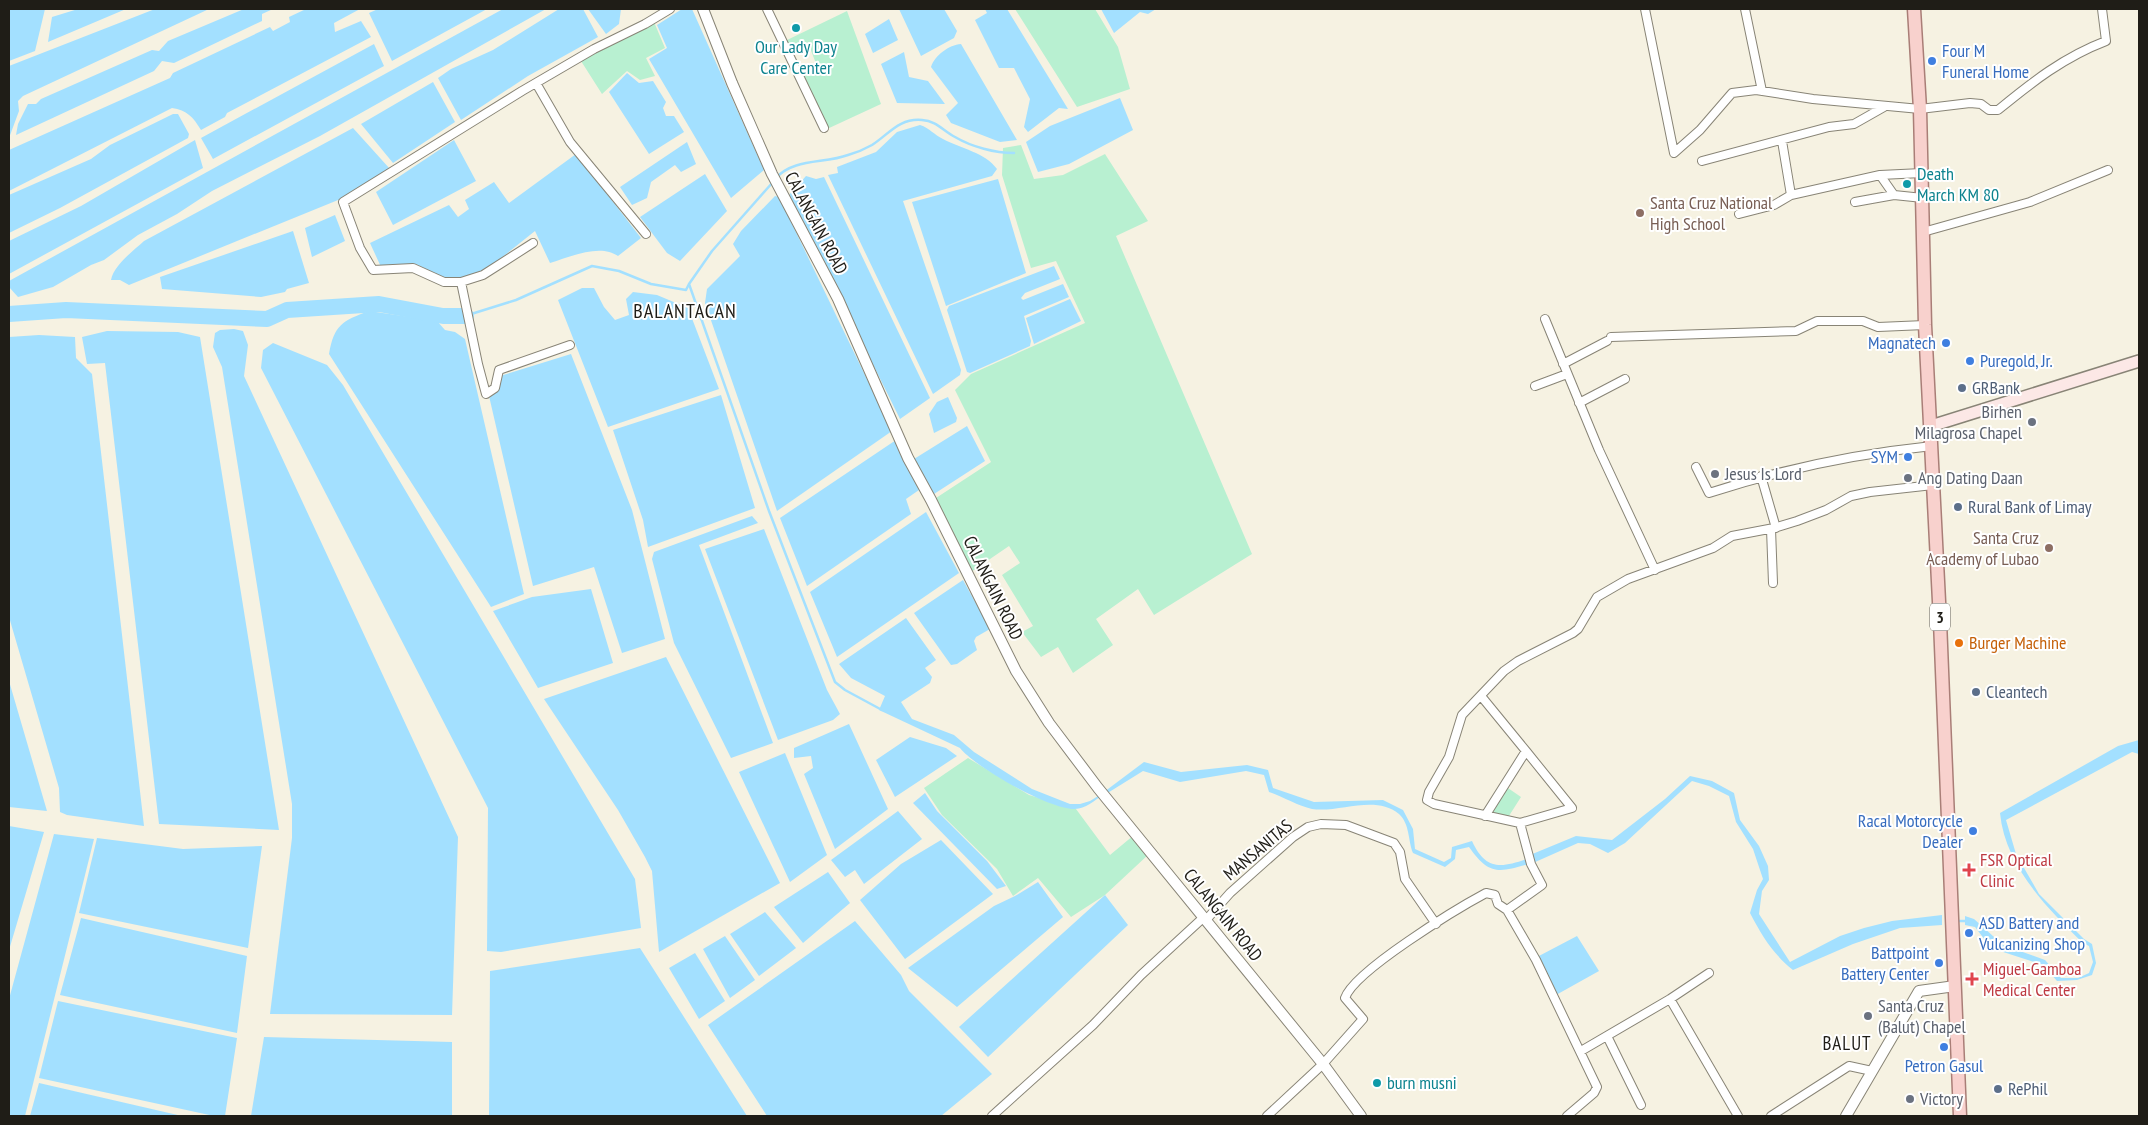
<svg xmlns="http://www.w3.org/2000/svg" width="2148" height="1125" font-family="'PT Sans Narrow',sans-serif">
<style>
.green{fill:#b8f0d1}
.water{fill:#a3e0ff}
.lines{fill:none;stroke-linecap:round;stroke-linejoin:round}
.stream{stroke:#a3e0ff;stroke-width:2.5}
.river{stroke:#a3e0ff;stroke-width:16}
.minor-casing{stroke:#888476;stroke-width:10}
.tertiary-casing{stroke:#888476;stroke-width:12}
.secondary-casing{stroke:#888476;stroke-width:14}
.primary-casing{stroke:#a97e77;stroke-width:15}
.minor{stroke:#fff;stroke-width:8}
.tertiary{stroke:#fff;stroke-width:10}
.secondary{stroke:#fce8e6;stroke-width:11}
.primary{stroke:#f8d1cd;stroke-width:12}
.culture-dot{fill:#0f9aa8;stroke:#fff;stroke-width:2}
.shop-dot{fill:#3f7fe0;stroke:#fff;stroke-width:2}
.education-dot{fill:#8d6e63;stroke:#fff;stroke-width:2}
.service-dot{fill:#5c6f8a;stroke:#fff;stroke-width:2}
.worship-dot{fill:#6b7280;stroke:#fff;stroke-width:2}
.food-dot{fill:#e8710a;stroke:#fff;stroke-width:2}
.health-dot{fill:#e0444e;stroke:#fff;stroke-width:2}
.labels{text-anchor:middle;stroke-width:4;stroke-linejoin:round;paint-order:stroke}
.shield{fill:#fff;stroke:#62615d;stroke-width:1}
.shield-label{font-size:16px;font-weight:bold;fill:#1f1d17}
.culture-label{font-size:18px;fill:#0d838f;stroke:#fff;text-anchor:start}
.shop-label{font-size:18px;fill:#366cbe;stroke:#fff;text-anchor:end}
.education-label{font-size:18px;fill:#785e54;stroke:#fff;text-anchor:start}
.street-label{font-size:18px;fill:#1f1d17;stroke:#fff}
.service-label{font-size:18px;fill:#4e5e75;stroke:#fff;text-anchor:start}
.worship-label{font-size:18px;fill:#5b616d;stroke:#fff;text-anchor:start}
.food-label{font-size:18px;fill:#c56008;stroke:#fff;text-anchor:start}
.health-label{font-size:18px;fill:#be3a42;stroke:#fff;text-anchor:start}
.neighbourhood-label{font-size:19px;letter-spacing:1px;fill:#1f1d17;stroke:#fff}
.quarter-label{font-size:20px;letter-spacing:1px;fill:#1f1d17;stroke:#fff}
</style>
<rect width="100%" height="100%" fill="#f6f2e2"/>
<path class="green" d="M1015 9H1095L1118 47 1130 89 1077 107Z
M847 11 881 104 827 129 801 72 817 66 810 48 793 54 785 41Z
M654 22 665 48 646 58 655 76 640 80 627 71 602 94 581 61Z
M1021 145 1034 179 1063 175 1105 154 1148 221 1116 236 1252 554 1154 615 1138 589 1096 619 1113 645 1073 673 1058 647 1041 657 1022 632 1033 626 1002 575 1020 563 1009 546 971 572 936 498 991 462 955 390 971 374 1085 323 1056 261 1031 268 1002 175 1003 148Z
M968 758 1029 795 1076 809 1110 855 1134 835 1149 854 1105 895 1071 917 1038 878 1013 896 997 869 942 815 924 788Z
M1505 786 1521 797 1507 819 1487 815Z"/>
<path class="water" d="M9 9H45L35 51 9 61Z
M78 9H126L48 42 52 17Z
M155 9H209L23 96 18 101 19 111 9 138V66Z
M244 9H273L262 14V21L174 63 162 61 154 71 16 135 18 124 28 104H36L41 99 152 50 159 51 168 41Z
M306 9H360L334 23 335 32 361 21 371 37 227 113 225 117 201 130C193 117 187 110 172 108L9 191V150L170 78 173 73 270 27 273 31 290 22 289 17Z
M378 9H487L392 61 369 13Z
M503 9H546L320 136 212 191 177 214 138 235 104 260 91 265 53 287 18 297 9 287V281Z
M559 9H583L598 37 528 76 461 120 438 78 451 69 493 50Z
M588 9H621L619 24 606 34Z
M682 9H692L764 170 731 198 649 59 667 48 657 25Z
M899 9H944L957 31 954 38 921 56Z
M985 9H1007L1068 109 1059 108 1028 132 1024 127 1030 99 1014 68H999L975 20 987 13Z
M1101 9H1156L1148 14 1140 12 1114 33Z
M889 19 898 40 873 53 865 34Z
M374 44 384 66 213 159 201 138Z
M961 44 1017 140 1000 142 951 123 946 115 958 103 931 67C935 55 949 45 961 44Z
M904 52 909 77 928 81 945 104 897 103 881 64Z
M627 73 639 83 653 81 666 102 663 108 666 116H674L684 132 649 154 609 92Z
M433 82 455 122 393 163 361 124Z
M1120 98 1133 130 1069 164 1038 172 1026 142 1050 126Z
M173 114H178L189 134 188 138 60 208 9 233V195L91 159 110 145Z
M920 125C930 128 934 135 943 139 960 148 986 153 997 169L992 176 903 201 961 370 960 375 933 394 828 175 838 173 837 167 876 152 897 132Z
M353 128 390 169 343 198 129 285 120 280H111C114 265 133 251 144 241Z
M195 140 203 168 9 274V241L81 206Z
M454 140 476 181 393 225 376 192Z
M687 142 696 164 681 172 675 165 651 182 647 198 632 205 620 187Z
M576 154 641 238 618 256C600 243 570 257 550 263L535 231 480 275 447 280 416 264 381 267 370 243 449 205 458 217 469 209 465 200 494 182 509 203Z
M705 174 727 211 680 261 667 253 640 217Z
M806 176 816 179 824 177 930 398 900 419 789 195Z
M998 179 1026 273 946 306 912 202Z
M775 196 779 197 892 431 777 511 705 303 707 289 740 256 733 244 741 231Z
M335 215 345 241 312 257 305 228Z
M293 231 309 283 287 289 285 292 261 297 162 289 160 277Z
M1054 266 1060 279 1025 293 1021 298 1023 300 1063 284 1069 297 1024 316 1031 341 1030 346 970 373 967 372 947 310 949 306Z
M582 288H594L604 307 615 320 629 315 626 299 633 292 657 295 688 308 719 389 608 427 558 300Z
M1070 299 1081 321 1034 344 1026 318Z
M369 311 437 321 445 330 455 332 465 339 524 594 491 607 329 354C334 325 342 321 369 311Z
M234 329 243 331 248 345 244 376 458 837 452 1015 270 1014 292 838V804L222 367 213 347 215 333 220 330Z
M107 331 178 332 200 337 279 830 159 824 105 363 87 364 82 337Z
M39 335 75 337 76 358 92 374 144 826 67 815 60 812 59 788 9 617V337Z
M273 343 327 365 343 385 635 879 641 928 501 952 487 951 488 808 261 368 263 350Z
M571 354 632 510 665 639 622 653 594 567 533 586 489 396 500 376Z
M721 395 755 508 648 547 643 520 613 430Z
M948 397 957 418 956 422 934 433 929 414 937 402Z
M967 426 985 461 934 494 914 459Z
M896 440 919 490 906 499 911 514 807 586 780 518Z
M926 512 959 573 837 657 810 592Z
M752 516 758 523 699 545 773 743 731 758 674 643 652 559 654 552Z
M764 529 827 690 840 714 833 720 778 740 705 549Z
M963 580 990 629 976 637 974 641 977 650 957 664 951 665 914 613Z
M591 589 613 663 538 688 493 611 532 597Z
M906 618 936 660 925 668 932 677 930 683 901 702 912 719 954 735 974 752 1032 789 1070 804H1080L1090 801 1103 793V795C1095 800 1085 809 1075 809 1050 810 975 767 960 748L879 710 885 696 851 678 839 664Z
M666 657 780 883 659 952 652 871 645 857 618 810 544 699Z
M9 681 47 811 9 807Z
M849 724 888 809 835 849 804 774 813 768 811 756 794 758V748Z
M910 737 946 748 957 756 895 797 876 760Z
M2139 740V754L2132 752 2006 820 2016 854 2039 894 2084 939 2092 944 2096 963 2092 975 2077 980 2057 981 2043 965 1997 950 1985 940 1975 927 1965 925V916L1974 919 2003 945 2045 960 2061 978H2078L2089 973 2093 962 2089 946 2083 943C2047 908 2005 866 2000 813L2118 746Z
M785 753 827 855 790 882 739 772Z
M1144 762 1181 772 1247 765 1268 770 1273 788 1314 802 1383 800 1403 810 1413 829 1415 849 1444 862 1451 858 1452 847 1472 841C1485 869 1499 869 1527 859L1529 864C1498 873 1489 875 1469 847L1456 850 1455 859 1445 867 1413 853C1408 841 1410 824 1399 814 1375 794 1340 813 1312 809 1298 806 1283 797 1269 792L1264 775 1246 771 1180 782 1143 771 1106 794 1104 792Z
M1690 776 1712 781 1734 793 1740 820 1759 846 1768 866 1769 880 1762 891 1759 914 1790 962 1840 936 1864 928 1892 921 1942 915V925L1900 928 1853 944 1793 970C1773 954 1762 936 1750 913L1757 890 1763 879 1753 849 1736 822 1729 796 1709 786 1692 781 1625 843 1608 853 1590 844 1578 843 1533 863 1530 855 1576 836 1612 840 1665 799Z
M925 793 937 811 987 861 1006 886 997 889 913 803Z
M898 811 922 839 864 884 855 870 845 877 831 860Z
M9 826 44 832 9 950Z
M54 834 94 839 25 1116H9V999Z
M97 838 183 849 262 846 248 948 79 913Z
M941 840 993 894 905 959 860 900 901 864Z
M828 872 850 903 803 943 774 907Z
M1038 882 1063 917 957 1007 908 968 994 906 1015 896Z
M1105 895 1128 925 988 1057 959 1027Z
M765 912 796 948 759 976 730 934Z
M81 918 247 956 237 1033 60 995Z
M855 921 901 975 909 991 992 1074 941 1116H767L708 1025Z
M725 936 755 980 730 998 703 949Z
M1577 936 1599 971 1556 995 1537 957Z
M640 948 747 1116H489L490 971Z
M695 953 725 1001 699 1019 669 968Z
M58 1001 237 1038 225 1116H214L39 1078Z
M264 1037 452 1042V1116H251Z
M39 1083 182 1116H30Z"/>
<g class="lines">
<path class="stream" d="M776 178C794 158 824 164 848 155 855 153 865 149 872 145 889 134 899 118 922 120 937 121 943 131 955 137 972 147 995 153 1014 153
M689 284 712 251 773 182
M468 315 516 300 592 266 619 271 651 284 686 290 689 284 769 511 835 682 845 690 882 710
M1956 921H1968"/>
<path class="river" d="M9 314 66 310 267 319 287 310 379 304 443 316H466"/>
<defs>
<path id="minor" d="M767 9 824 128
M1645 9 1674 153 1700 130 1732 93 1756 90 1813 99 1920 109 1970 103 1981 104 1989 110H1998C2032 82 2064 57 2106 41L2102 9
M1745 9 1762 91
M536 83 570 142 646 234
M1782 141 1791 195
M1702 161 1829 127 1854 124 1884 107
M1880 175 1922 173
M1855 202 1894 195 1923 198
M1739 214 1774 205 1791 195 1880 175 1894 195
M1923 232 2030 202 2108 170
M533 243 483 275 461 282H444L413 268 373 270 360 248 343 202 522 91 594 49 645 24 670 9
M461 282 478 364 486 394 495 388 499 370 570 345
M1545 319 1599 450 1655 570
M1611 337 1796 331 1817 321H1863L1878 327 1925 325
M1563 364 1607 341
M1535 386 1567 374
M1579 403 1625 379
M1696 467 1709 493C1782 469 1855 454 1932 446
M1761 476 1776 528
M1771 529 1773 583
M1481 696 1526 751 1485 816
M1520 823 1572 808 1526 751
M1507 910 1536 960 1597 1087 1594 1093 1567 1116
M1206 920 1230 893 1293 837 1308 827 1321 824 1346 825 1394 843 1400 852 1405 879 1436 924
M1670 999 1738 1116
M1607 1036 1641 1105
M1581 1051 1670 999 1709 973
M992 1116 1093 1025 1141 975 1204 917
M1267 1116 1323 1064 1363 1019 1345 998C1354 971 1458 908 1486 893L1495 895 1498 904 1507 910 1542 885 1531 864 1520 823 1434 804 1427 800 1429 792 1449 757 1462 715 1504 671 1518 661 1573 633 1578 629 1597 597 1628 579 1713 548 1732 536 1774 528 1797 521 1826 510 1851 496 1870 492 1933 485
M1771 1116 1849 1066 1872 1071"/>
<path id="tertiary" d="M703 9 732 83 772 174 838 299 908 458 931 500 1016 671 1049 723 1098 788 1323 1064 1361 1116
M1846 1116 1919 991 1955 986"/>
<path id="secondary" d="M1931 426 2139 361"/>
<path id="primary" d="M1914 9 1920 109 1925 325 1940 621 1960 1116"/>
</defs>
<use href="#minor" class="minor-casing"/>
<use href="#tertiary" class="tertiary-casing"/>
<use href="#secondary" class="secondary-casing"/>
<use href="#primary" class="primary-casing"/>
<use href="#minor" class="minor"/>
<use href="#tertiary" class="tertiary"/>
<use href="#secondary" class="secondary"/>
<use href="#primary" class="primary"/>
</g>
<g class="culture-dot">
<circle cx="796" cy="28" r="5"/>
<circle cx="1907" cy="184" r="5"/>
<circle cx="1377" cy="1083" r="5"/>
</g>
<g class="shop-dot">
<circle cx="1932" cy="61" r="5"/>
<circle cx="1946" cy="343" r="5"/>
<circle cx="1970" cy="361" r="5"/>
<circle cx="1908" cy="457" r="5"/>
<circle cx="1973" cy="831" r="5"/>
<circle cx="1969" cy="933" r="5"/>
<circle cx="1939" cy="963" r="5"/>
<circle cx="1944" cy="1047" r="5"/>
</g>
<g class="education-dot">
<circle cx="1640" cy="213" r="5"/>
<circle cx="2049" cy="548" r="5"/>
</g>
<g class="service-dot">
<circle cx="1962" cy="388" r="5"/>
<circle cx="1958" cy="507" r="5"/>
<circle cx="1976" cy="692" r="5"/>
<circle cx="1998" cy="1089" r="5"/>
</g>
<g class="worship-dot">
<circle cx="2032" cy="422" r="5"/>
<circle cx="1715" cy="474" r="5"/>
<circle cx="1908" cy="478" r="5"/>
<circle cx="1868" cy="1016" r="5"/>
<circle cx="1910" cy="1099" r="5"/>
</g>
<circle class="food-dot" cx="1959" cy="643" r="5"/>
<g class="health-dot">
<path d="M1966.5 862.5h5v5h5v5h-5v5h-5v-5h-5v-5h5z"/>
<path d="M1969.5 971.5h5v5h5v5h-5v5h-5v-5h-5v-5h5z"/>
</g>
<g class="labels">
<rect class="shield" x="1930" y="603.5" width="20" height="27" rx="4"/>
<g class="shield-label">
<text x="1940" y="623">3</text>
</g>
<g class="culture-label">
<text x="796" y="53" text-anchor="middle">Our Lady Day<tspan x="796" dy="21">Care Center</tspan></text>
<text x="1917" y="180">Death<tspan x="1917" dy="21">March KM 80</tspan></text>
<text x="1387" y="1089">burn musni</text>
</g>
<g class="shop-label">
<text x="1942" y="57" text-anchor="start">Four M<tspan x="1942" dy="21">Funeral Home</tspan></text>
<text x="1936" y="349">Magnatech</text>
<text x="1980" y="367" text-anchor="start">Puregold, Jr.</text>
<text x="1898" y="463">SYM</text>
<text x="1963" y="827">Racal Motorcycle<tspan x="1963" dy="21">Dealer</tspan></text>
<text x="1979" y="929" text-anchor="start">ASD Battery and<tspan x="1979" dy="21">Vulcanizing Shop</tspan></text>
<text x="1929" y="959">Battpoint<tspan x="1929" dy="21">Battery Center</tspan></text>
<text x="1944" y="1072" text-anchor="middle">Petron Gasul</text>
</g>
<g class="education-label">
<text x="1650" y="209">Santa Cruz National<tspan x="1650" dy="21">High School</tspan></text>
<text x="2039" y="544" text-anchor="end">Santa Cruz<tspan x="2039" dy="21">Academy of Lubao</tspan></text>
</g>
<g class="street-label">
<text transform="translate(816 223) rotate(62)" y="6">CALANGAIN ROAD</text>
<text transform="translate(993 588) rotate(64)" y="6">CALANGAIN ROAD</text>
<text transform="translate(1258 850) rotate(-40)" y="6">MANSANITAS</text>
<text transform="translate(1223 915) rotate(51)" y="6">CALANGAIN ROAD</text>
</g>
<g class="service-label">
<text x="1972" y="394">GRBank</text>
<text x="1968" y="513">Rural Bank of Limay</text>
<text x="1986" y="698">Cleantech</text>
<text x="2008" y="1095">RePhil</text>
</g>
<g class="worship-label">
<text x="2022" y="418" text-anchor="end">Birhen<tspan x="2022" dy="21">Milagrosa Chapel</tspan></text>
<text x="1725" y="480">Jesus Is Lord</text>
<text x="1918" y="484">Ang Dating Daan</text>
<text x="1878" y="1012">Santa Cruz<tspan x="1878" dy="21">(Balut) Chapel</tspan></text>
<text x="1920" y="1105">Victory</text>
</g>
<g class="food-label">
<text x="1969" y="649">Burger Machine</text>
</g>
<g class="health-label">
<text x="1980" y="866">FSR Optical<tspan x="1980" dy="21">Clinic</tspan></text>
<text x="1983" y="975">Miguel-Gamboa<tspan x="1983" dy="21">Medical Center</tspan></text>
</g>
<g class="neighbourhood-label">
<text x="1847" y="1050">BALUT</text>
</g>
<g class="quarter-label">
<text x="685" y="318">BALANTACAN</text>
</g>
</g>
<rect width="2148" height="1125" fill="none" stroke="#1f1d17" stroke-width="20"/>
</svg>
